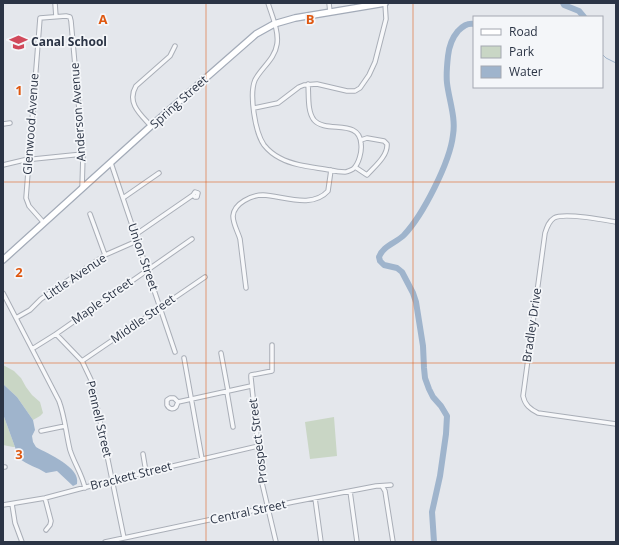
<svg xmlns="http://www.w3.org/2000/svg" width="619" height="545" font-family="'Open Sans',sans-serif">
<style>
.green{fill:#c9d6c5}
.water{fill:#9fb4cc}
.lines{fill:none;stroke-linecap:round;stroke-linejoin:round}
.stream{stroke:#9fb4cc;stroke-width:1}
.river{stroke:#9fb4cc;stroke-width:6}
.street-casing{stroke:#a9aeb7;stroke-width:5.5}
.primary-casing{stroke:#a3abb8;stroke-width:8}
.street{stroke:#f7f8fa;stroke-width:3.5}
.primary{stroke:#fff;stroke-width:5.5}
.grid{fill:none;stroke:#df570f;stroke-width:1;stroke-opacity:0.55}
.labels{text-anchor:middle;stroke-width:3.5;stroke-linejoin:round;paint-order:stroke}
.poi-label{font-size:12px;font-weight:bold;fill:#2b3445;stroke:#f4f6f9;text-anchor:start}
.street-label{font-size:12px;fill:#2b3445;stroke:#f4f6f9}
.grid-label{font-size:13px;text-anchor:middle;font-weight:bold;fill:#df570f;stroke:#f4f6f9;stroke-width:3.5;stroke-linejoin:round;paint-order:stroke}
</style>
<rect width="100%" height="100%" fill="#e4e7ec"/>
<path class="green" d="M3 365 14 371 21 378 26 387 32 395 40 402 43 413 40 416 33 420 17 397 3 384Z
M3 414 15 447H13L3 445Z
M334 417 337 456 310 459 305 422Z"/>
<path class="water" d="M3 384 17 397 33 420 35 430 32 436 33 442 36 447C48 454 81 467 77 484L73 486 57 471 46 473C37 467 27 465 19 458L3 414Z"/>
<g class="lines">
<path class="stream" d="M602 54 606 58 616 63"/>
<path class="river" d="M563 3 564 5 579 11 584 17
M434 542 432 512 440 476 446 434 447 416 441 406 433 397 429 389 425 378 424 368 423 346 416 302 413 293 402 272 397 268 384 265 380 261 379 257C383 246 396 243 404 235 423 215 450 162 453 135 456 118 449 100 447 83 446 74 447 65 448 56 449 47 452 38 458 31 463 26 467 23 474 24"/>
<defs>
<path id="street" d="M55 3 56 17
M268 3C272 16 279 31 277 44 275 59 261 68 255 80 249 94 255 132 264 145 268 150 274 155 280 158 295 166 313 167 330 170 334 171 340 172 345 172 347 172 351 170 353 169 359 164 362 151 361 144 360 118 326 134 314 120 307 111 309 95 308 84
M329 3 330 12
M254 108 278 103 299 87 304 85 317 84 347 91H355L360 88 369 75 375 62 386 19 385 3
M3 124 10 123
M151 126C141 115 126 103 136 86L170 56 175 46
M111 163 175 352
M3 165 24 160 83 154
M355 167 367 175C374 167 388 156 387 144L384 141 367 138 361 140
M123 198 159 173
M90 214 105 255
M616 222C604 220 564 212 554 218 549 221 547 227 545 233L523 396C525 405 530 409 538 413L616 424
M44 223 29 206 26 198 40 18 66 16 70 17 71 21 83 154 82 189
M135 235 193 195 195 197H197L198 193 195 192 193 195
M246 288C244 272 242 255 240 239 238 232 233 224 233 216 234 203 252 195 263 195 283 196 312 209 328 191L331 170
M3 293 59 401C65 417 66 434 70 450 74 463 82 474 85 488
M16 318 30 310 41 299 105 255 137 241
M56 334 82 361 92 382 124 538
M272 345V371L251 375V378L262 483 276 542
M32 349 56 334 192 239
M221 353 228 391
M184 358 202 459
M82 361 205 277
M227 392 233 427
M178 402 176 407C173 410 169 409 167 405V400L170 398H174L178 402 251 386
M41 431 65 426
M143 454 146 472
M3 467H5
M382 486 385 491 393 542
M350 491 357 542
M45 498 51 521 50 525 46 530
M315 498 321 542
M12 504 15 523 22 542
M3 505 45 498 113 480 258 446
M105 542 293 502 376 486 391 485"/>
<path id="primary" d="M3 260 151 126 256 34 274 24 295 18 385 3"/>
</defs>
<use href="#street" class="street-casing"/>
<use href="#primary" class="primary-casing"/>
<use href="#street" class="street"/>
<use href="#primary" class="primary"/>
</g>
<path class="grid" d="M206 3V542M413 3V542M3 182H616M3 363H616"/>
<defs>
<symbol id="school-bare" viewBox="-9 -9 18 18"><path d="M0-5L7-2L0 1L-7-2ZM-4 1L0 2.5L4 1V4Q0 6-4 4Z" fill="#d1495b" stroke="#f4f6f9" stroke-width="2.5" paint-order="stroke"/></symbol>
</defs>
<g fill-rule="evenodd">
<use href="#school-bare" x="6" y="30" width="25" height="25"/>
</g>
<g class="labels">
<g class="poi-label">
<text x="31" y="46">Canal School</text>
</g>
<g class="street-label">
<text transform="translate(179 102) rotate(-42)" y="4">Spring Street</text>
<text transform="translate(78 112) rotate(-94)" y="4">Anderson Avenue</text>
<text transform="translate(31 124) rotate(-86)" y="4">Glenwood Avenue</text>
<text transform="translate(143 257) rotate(71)" y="4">Union Street</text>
<text transform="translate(75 277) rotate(-34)" y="4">Little Avenue</text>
<text transform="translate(102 301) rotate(-35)" y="4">Maple Street</text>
<text transform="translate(143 319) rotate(-35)" y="4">Middle Street</text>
<text transform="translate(532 325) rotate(-82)" y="4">Bradley Drive</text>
<text transform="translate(99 419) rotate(77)" y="4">Pennell Street</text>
<text transform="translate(258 441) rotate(-97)" y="4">Prospect Street</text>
<text transform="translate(131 476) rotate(-14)" y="4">Brackett Street</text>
<text transform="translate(248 512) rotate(-12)" y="4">Central Street</text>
</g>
</g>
<g class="grid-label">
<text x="103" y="24">A</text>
<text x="310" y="24">B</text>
<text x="19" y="95">1</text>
<text x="19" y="277">2</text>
<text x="19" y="459">3</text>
</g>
<rect width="619" height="545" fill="none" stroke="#2b3445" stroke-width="8"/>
<rect x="473" y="16" width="130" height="72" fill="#f4f6f9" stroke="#a4a8b1"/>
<rect x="481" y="29" width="20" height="6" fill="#ffffff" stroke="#a4a8b1"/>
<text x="509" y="36" font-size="12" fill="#2b3445">Road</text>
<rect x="481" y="46" width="20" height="12" fill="#c9d6c5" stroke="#a4a8b1"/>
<text x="509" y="56" font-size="12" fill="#2b3445">Park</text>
<rect x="481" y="66" width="20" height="12" fill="#9fb4cc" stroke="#a4a8b1"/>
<text x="509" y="76" font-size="12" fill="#2b3445">Water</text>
</svg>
